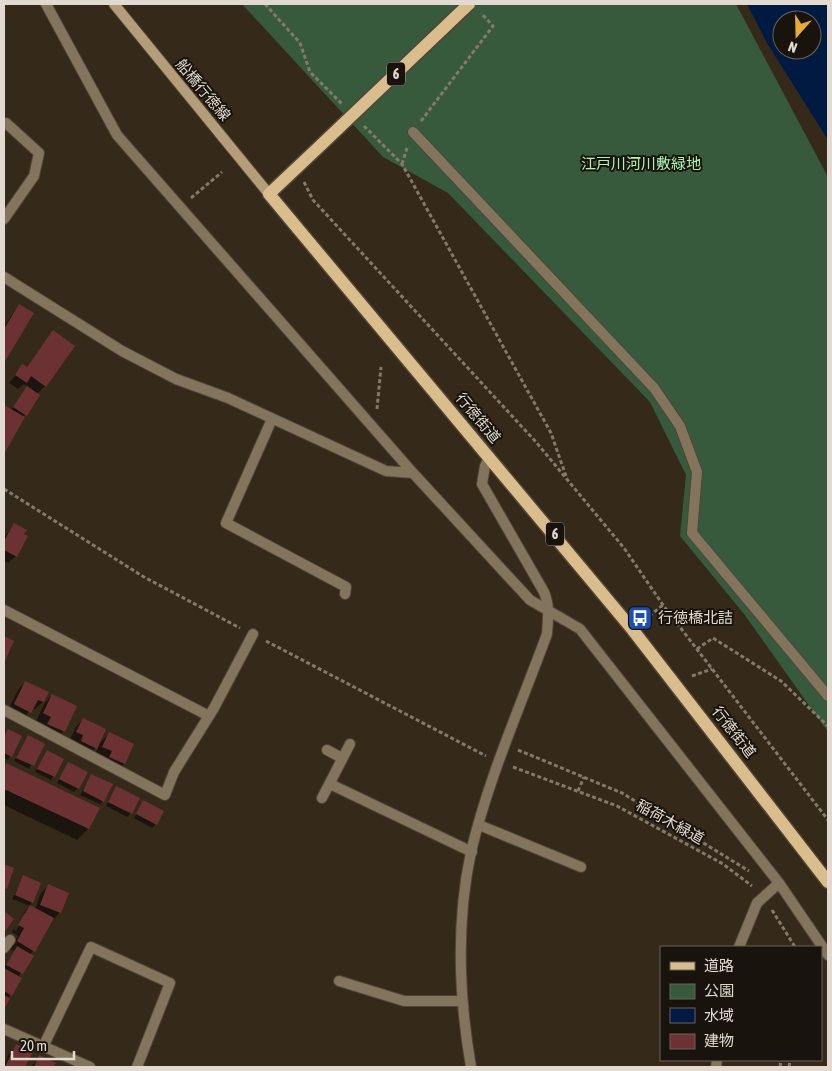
<svg xmlns="http://www.w3.org/2000/svg" width="832" height="1071" font-family="'Asap Condensed','Noto Sans JP',sans-serif">
<style>
.green{fill:#385a3c}
.water{fill:#001a42;fill-rule:evenodd}
.shadow{fill:#0007;fill-rule:evenodd}
.building{fill:#6c3233}
.lines{fill:none;stroke-linecap:round;stroke-linejoin:round}
.service-casing{stroke:#514536;stroke-width:12}
.minor-casing{stroke:#514536;stroke-width:12}
.secondary-casing{stroke:#514536;stroke-width:12}
.primary-casing{stroke:#514536;stroke-width:15}
.path{stroke:#83796c;stroke-width:3;stroke-dasharray:4 2.5;stroke-linecap:butt}
.service{stroke:#82745d;stroke-width:10}
.minor{stroke:#82745d;stroke-width:10}
.secondary{stroke:#b39e79;stroke-width:10}
.primary{stroke:#dabd8d;stroke-width:12}
.primary-bridge-casing{stroke:#514536;stroke-width:15;stroke-linecap:butt}
.primary-bridge{stroke:#dabd8d;stroke-width:12}
.labels{text-anchor:middle;stroke-width:4;stroke-linejoin:round;paint-order:stroke}
.shield{fill:#18130c;stroke:#a59e95;stroke-width:1}
.shield-label{font-size:14px;font-weight:bold;fill:#e2dad0}
.street-label{font-size:15px;fill:#e2dad0;stroke:#18130c}
.park-label{font-size:15px;fill:#adf5b4;stroke:#18130c}
.poi-label{font-size:15px;fill:#e2dad0;stroke:#18130c;text-anchor:start}
</style>
<rect width="100%" height="100%" fill="#352919"/>
<path class="green" d="M242 4H736L828 177V732L744 614 680 536 686 475 650 402 448 193 383 157Z"/>
<path class="water" d="M747 4H828V140L767 43ZM782 20H812V50H782Z"/>
<path class="shadow" d="M19 305 32 313 4 360V326Z
M53 332 45 386 37 394 4 451V406L11 410 28 387 24 384 18 389 9 383 23 366 26 368Z
M14 525 16 556 8 563 4 561V537Z
M25 682 47 693 43 702 35 709 32 708 23 719 7 712 18 690Z
M52 695 64 731 56 739 41 732 44 724 36 721 45 703Z
M83 719 97 746 109 734 133 745 124 764 116 771 95 754 100 744 88 755 74 749 77 743 70 739 76 727Z
M8 731 20 737 8 760 4 758V736Z
M28 736 43 744 29 769 14 761Z
M47 751 63 759 51 780 35 772Z
M68 763 78 788 74 792 57 783Z
M7 765 88 829 77 840 4 805V768Z
M92 775 103 801 100 804 80 795Z
M116 787 131 813 127 817 106 806Z
M144 802 156 824 152 828 134 818Z
M24 877 32 902 30 906 12 899Z
M48 886 60 912 53 920 30 955 32 956 18 977 4 1007V968L14 951 10 949 18 936 12 932 23 914 30 906 35 909 41 893ZM23 913H26L16 931 14 929Z
M17 1046 31 1053 24 1067H4L9 1053Z
M40 1057 54 1063 52 1067H31Z"/>
<path class="building" d="M19 304 34 313 4 363V329Z
M53 330 75 346 46 387 31 376 27 383 15 375 22 364 27 367Z
M27 386 40 395 27 416 13 407Z
M4 405 25 417 4 454Z
M14 523 27 530 24 534 28 536 17 557 4 550V541Z
M4 636 14 641 4 663Z
M25 681 49 692 44 702 38 700 31 713 14 704Z
M52 694 77 706 65 732 47 724 51 717 43 713Z
M83 718 106 729 97 749 81 741 83 735 76 732Z
M8 729 22 736 12 757 4 753V737Z
M109 732 134 744 125 764 109 757 112 751 102 747Z
M28 735 45 744 34 766 16 758Z
M47 750 64 759 55 777 37 769Z
M68 762 88 772 79 789 59 779Z
M6 763 100 808 89 829 4 789V769Z
M91 774 113 784 104 802 83 791Z
M116 786 140 798 132 814 108 802Z
M143 800 164 811 157 825 136 814Z
M4 864 14 868 7 889 4 888Z
M23 875 41 883 33 903 15 895Z
M48 884 69 893 61 913 40 905Z
M30 905 54 918 35 952 17 941 24 928 18 925Z
M4 911 14 919 4 933Z
M17 946 34 956 23 974 6 965Z
M4 968 22 978 12 996 4 991Z
M4 995 10 998 4 1010Z
M16 1044 33 1052 25 1067H5Z
M39 1055 56 1063 53 1067H34Z"/>
<g class="lines">
<defs>
<path id="service" d="M4 219 34 176 39 153 6 123
M272 419 226 523 346 587 345 594
M327 750 342 758
M330 784 472 852
M322 798 350 744
M479 825 581 867
M4 948 10 940
M4 1029 90 1067"/>
<path id="minor" d="M46 4 117 135 413 473 530 600 580 629 779 883 828 955
M413 132 654 388 680 426 697 472 692 533 828 696
M4 277 122 351 176 379 228 398 386 471 413 473
M4 610 209 716
M4 710 165 795 174 772 214 708 253 634
M739 947 757 903 779 883
M339 981 404 1001H461
M43 1047 91 947 170 983 137 1067
M471 1067C459 997 456 922 471 852 488 779 521 705 547 634 548 618 550 606 544 592L482 484 485 466 490 457
M716 1067 717 1060"/>
<path id="secondary" d="M114 4 269 194"/>
<path id="primary" d="M322 144 269 194 632 629 828 882"/>
</defs>
<use href="#service" class="service-casing"/>
<use href="#minor" class="minor-casing"/>
<use href="#secondary" class="secondary-casing"/>
<use href="#primary" class="primary-casing"/>
<path class="path" d="M265 4 300 43 310 72 342 104
M421 121 493 26 481 13
M364 126 402 164 551 433 566 476
M402 164 407 148
M304 182 313 200 536 442 624 548 663 605 828 820
M191 198 222 172
M377 409 381 367
M4 489 144 577 240 628
M644 620 663 605
M266 641 486 756
M697 649 713 638 781 681 828 726
M692 676 712 669
M518 750 622 793 749 871
M513 767 617 806 723 864 752 886
M578 791 584 777
M772 910 795 947
M780 1067 781 1060
M789 1067 790 1060"/>
<use href="#service" class="service"/>
<use href="#minor" class="minor"/>
<use href="#secondary" class="secondary"/>
<use href="#primary" class="primary"/>
<defs>
<path id="primary-bridge" d="M322 144 469 4"/>
</defs>
<use href="#primary-bridge" class="primary-bridge-casing"/>
<use href="#primary-bridge" class="primary-bridge"/>
</g>
<defs>
<symbol id="bus-square" viewBox="-11 -11 22 22"><rect x="-9" y="-9" width="18" height="18" rx="4" fill="#1a4fb4" stroke="#18130c"/><path d="M-5-6H5V4H4V6H2V4H-2V6H-4V4H-5ZM-3.5-4V0h7V-4ZM-3.5 1.2v1.5H-2V1.2ZM2 1.2v1.5H3.5V1.2Z" fill="#fff"/></symbol>
</defs>
<g fill-rule="evenodd">
<use href="#bus-square" x="626" y="604" width="28" height="28"/>
</g>
<g class="labels">
<g class="shield">
<rect x="387" y="62.5" width="18" height="23" rx="4"/>
<rect x="546" y="522.5" width="18" height="23" rx="4"/>
</g>
<g class="shield-label">
<text x="396" y="79">6</text>
<text x="555" y="539">6</text>
</g>
<g class="street-label">
<text transform="translate(203 90) rotate(50)" y="5">船橋行徳線</text>
<text transform="translate(478 418) rotate(50)" y="5">行徳街道</text>
<text transform="translate(734 732) rotate(52)" y="5">行徳街道</text>
<text transform="translate(670 822) rotate(29)" y="5">稲荷木緑道</text>
</g>
<g class="park-label">
<text x="641" y="169">江戸川河川敷緑地</text>
</g>
<g class="poi-label">
<text x="658" y="623">行徳橋北詰</text>
</g>
</g>
<rect width="832" height="1071" fill="none" stroke="#e2dad0" stroke-width="10"/>
<rect x="660" y="946" width="162" height="115" fill="#18130c" stroke="#69635a"/>
<rect x="670" y="962" width="25" height="8" fill="#dabd8d" stroke="#69635a"/>
<text x="704" y="971" font-size="15" fill="#e2dad0">道路</text>
<rect x="670" y="984" width="25" height="15" fill="#385a3c" stroke="#69635a"/>
<text x="704" y="996" font-size="15" fill="#e2dad0">公園</text>
<rect x="670" y="1008" width="25" height="15" fill="#001a42" stroke="#69635a"/>
<text x="704" y="1021" font-size="15" fill="#e2dad0">水域</text>
<rect x="670" y="1034" width="25" height="15" fill="#6c3233" stroke="#69635a"/>
<text x="704" y="1046" font-size="15" fill="#e2dad0">建物</text>
<g transform="translate(797 35) rotate(200)"><circle r="24" fill="#18130c" stroke="#69635a"/>
<path d="M0-4L9 19L0 12L-9 19Z" fill="#e8ab37"/>
<text y="-8" font-size="14" font-weight="bold" text-anchor="middle" fill="#e2dad0">N</text>
</g>
<path d="M12 1051v8h62v-8" fill="none" stroke="#e2dad0" stroke-width="2.5"/>
<text x="20" y="1051" font-size="15" fill="#e2dad0" stroke="#18130c" stroke-width="4" paint-order="stroke">20 m</text>
</svg>
